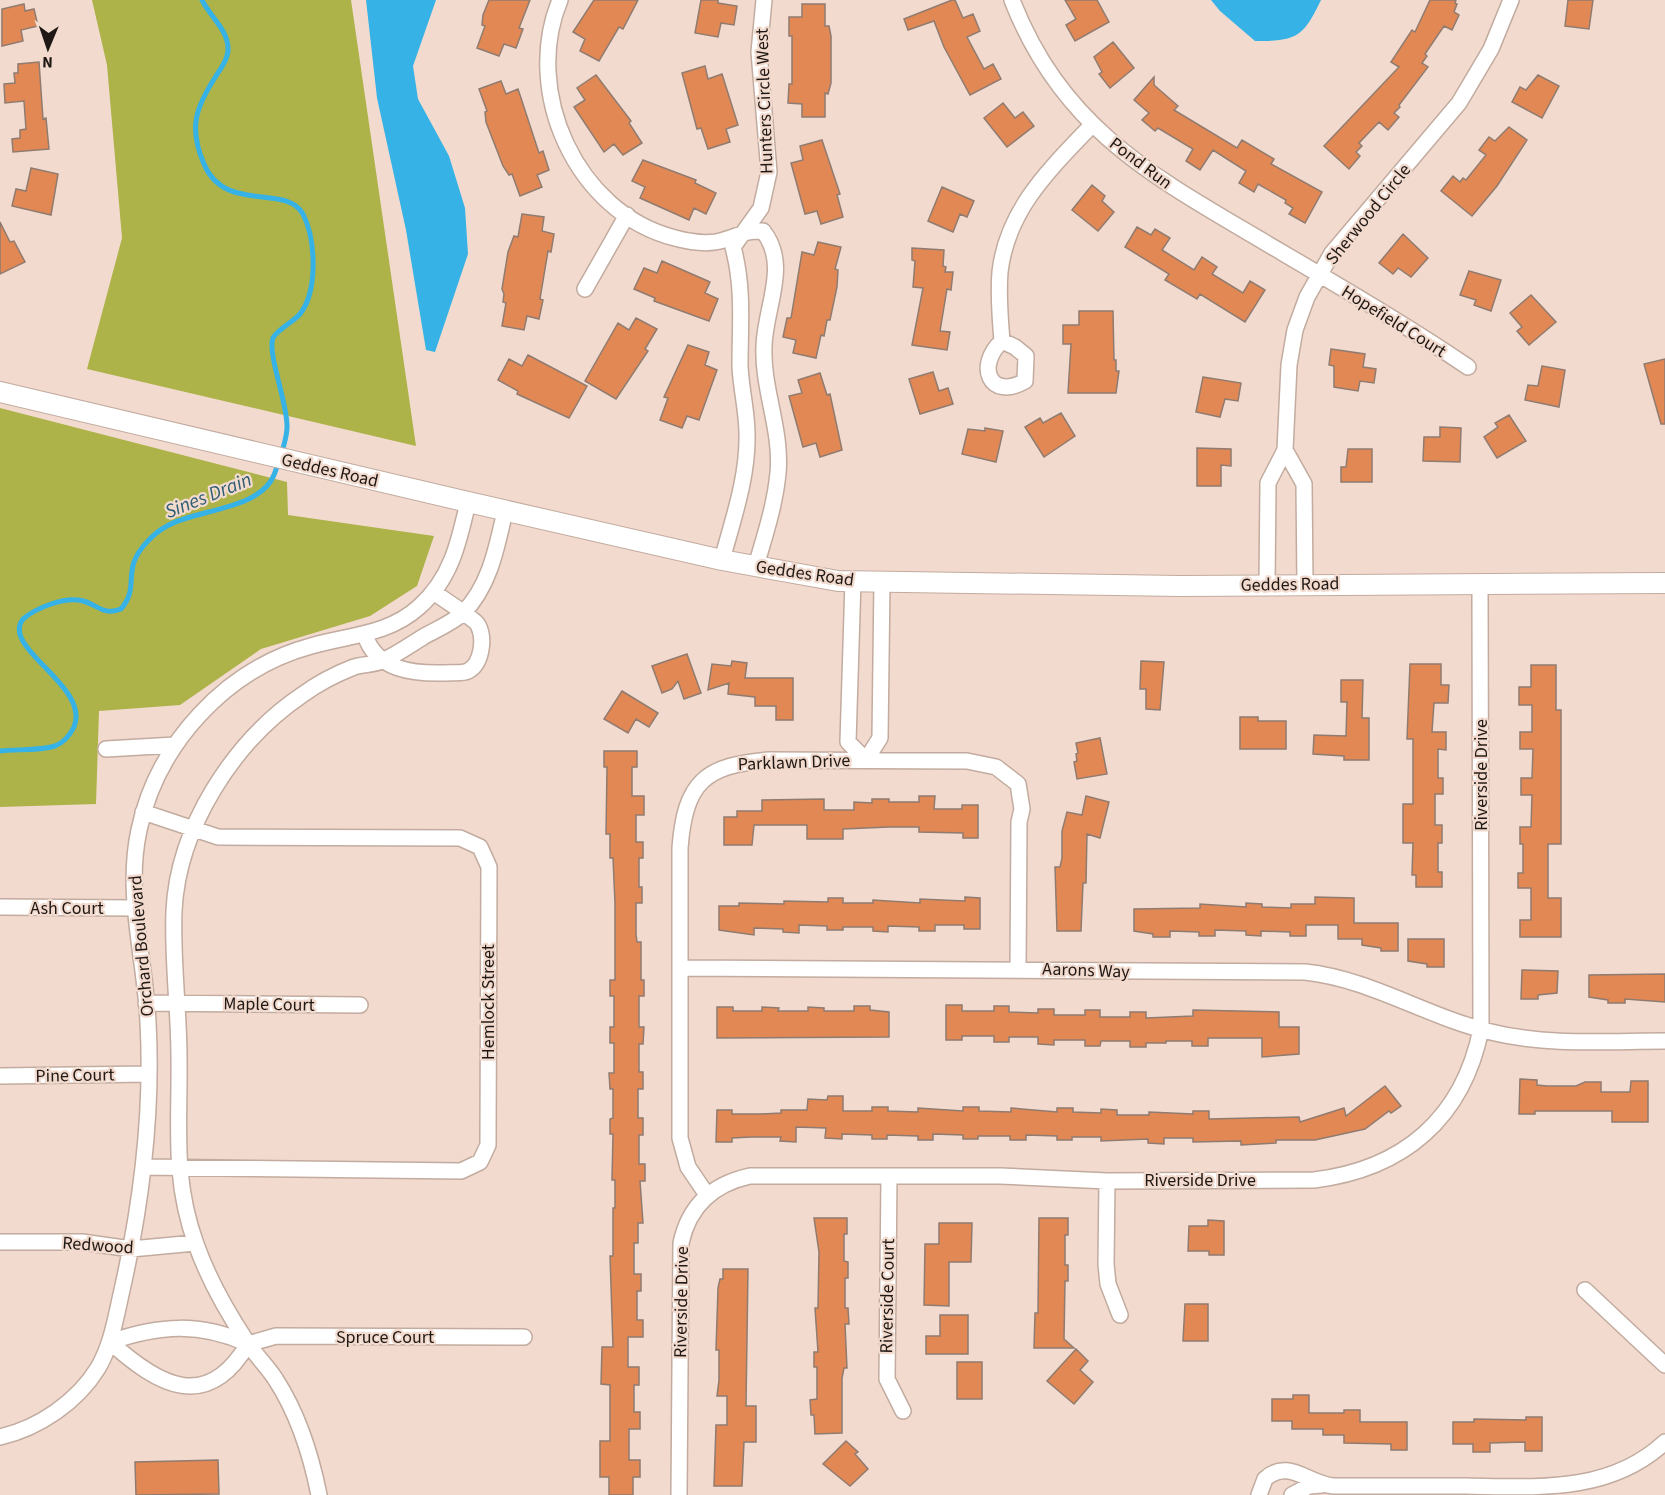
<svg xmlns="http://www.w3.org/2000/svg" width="1665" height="1495" font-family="'Source Sans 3',sans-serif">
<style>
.forest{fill:#adb249}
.water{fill:#36b2e6}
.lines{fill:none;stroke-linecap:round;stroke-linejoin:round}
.stream{stroke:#36b2e6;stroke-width:5}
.building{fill:#e28854;stroke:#907b70;stroke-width:1.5}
.minor-casing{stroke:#c2ab9f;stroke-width:18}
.secondary-casing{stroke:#c2ab9f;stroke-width:22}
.minor{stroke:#fff;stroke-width:15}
.secondary{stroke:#fff;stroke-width:20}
.labels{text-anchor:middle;stroke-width:4.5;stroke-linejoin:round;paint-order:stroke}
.street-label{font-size:18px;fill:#201814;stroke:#f2dbce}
.water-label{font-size:20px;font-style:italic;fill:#2d5c73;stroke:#f2dbce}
</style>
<rect width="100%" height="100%" fill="#f2dbce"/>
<path class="forest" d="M92 0H351L416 446 87 369 122 238 107 65Z
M0 408 287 482 288 515 434 536 417 586 370 616 261 649 180 705 99 711 96 804 0 807Z"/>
<path class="water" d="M366 0H436L413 66 418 99 449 156 465 208 468 254 435 352 426 350 406 230 377 98Z
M1211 0H1321C1303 38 1296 41 1255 41L1220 11Z"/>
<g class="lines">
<path class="stream" d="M0 751C18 749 38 751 55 746 63 743 70 735 74 727 91 686 0 648 23 619 36 608 65 596 83 601 98 605 104 616 121 609 136 591 128 580 134 562 139 548 154 533 167 526 196 509 260 510 274 475 279 461 287 441 287 427 288 405 267 353 273 338 278 329 292 323 300 314 318 291 316 240 303 214 286 183 225 214 204 164 188 127 196 107 216 76 222 67 229 57 228 47 227 29 209 15 202 0"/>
</g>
<path class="building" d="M489 0H530L519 28 523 29 516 48 504 44 499 56 477 48 485 26 482 25 483 15Z
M594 0H638L623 29 619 27 599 61 580 51 585 39 573 32Z
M701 0H718V3L737 6 734 25 721 23 718 37 695 33Z
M952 0H955L963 18 973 14 980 31 967 37 984 69 993 64 1001 79 970 95 944 47 934 21 908 30 904 19Z
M1065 0H1097L1109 22 1075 41 1066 25 1076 19Z
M1430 0H1456L1455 3 1457 4 1454 12 1459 15 1452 30 1444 26 1425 54 1427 56 1422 63 1428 67 1399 105 1400 107 1394 113 1399 117 1388 130 1379 122 1359 143 1362 146 1356 152 1360 156 1349 169 1324 146 1399 67 1391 62 1412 30 1415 32Z
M1568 0H1593L1589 29 1565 26Z
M24 4 25 11 34 9 38 26 21 30 23 41 2 46V9Z
M802 4H825V26H829L831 36V83L828 94 825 93V117H802V104L788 103 789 84H792V36H789V17H802Z
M1113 42 1134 68 1110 88 1099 74 1102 72 1094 57Z
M39 62 43 119 46 118 49 149 13 152 12 139 20 138V130L26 129 24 101 5 103 4 84 15 83 14 73H18V64Z
M705 66 708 79 722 74 738 125 726 129 730 142 708 149 701 128 697 129 682 73Z
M596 75 631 121 629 123 642 143 623 155 614 144 604 152 574 107 585 100 577 88Z
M1538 75 1559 86 1542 118 1512 102 1520 87 1526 90Z
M1154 77V85L1178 106 1174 110 1237 148 1242 140 1274 159 1271 164 1322 192 1305 223 1289 214 1293 208 1285 203 1286 200 1258 184 1254 192 1239 183 1246 171 1213 150 1200 170 1186 161 1193 149 1158 128 1155 131 1142 120 1149 113 1134 100Z
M501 81 506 94 518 89 539 153 543 151 549 170 537 175 542 187 520 196 512 174 509 175 503 166 486 122 485 112 487 111 479 89Z
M1003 103 1015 118 1023 112 1034 126 1007 147 984 118Z
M1509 127 1527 140 1497 186 1472 216 1441 191 1453 176 1460 182 1463 178 1466 180 1486 155 1479 150 1489 137 1495 141Z
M822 140 840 194 837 195 843 217 821 224 817 211 805 214 791 163 803 160 800 146Z
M643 160 696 180 695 183 716 193 706 214 694 208 689 220 640 198 645 187 632 181Z
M31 168 58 174 51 215 12 206 16 189 26 191Z
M1092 185 1105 196 1102 201 1114 212 1098 231 1072 210Z
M942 187 974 201 967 217 960 214 953 232 928 221Z
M522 214 544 217 542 231 554 234 551 252 548 251 540 299 543 300 539 319 527 316 524 330 502 326 506 303 503 302 504 294 502 289 508 252 514 236 518 237Z
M0 222 10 242 14 241 25 262 0 274Z
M1137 227 1151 235 1155 229 1170 238 1162 250 1194 270 1202 257 1217 267 1212 274 1243 293 1250 281 1265 290 1245 322 1200 294 1197 299 1165 280 1169 274 1125 247Z
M1403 234 1428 258 1411 277 1398 268 1393 274 1379 263Z
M818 242 841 247 835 269 838 270 837 287 830 320H827L824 336 821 335 816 358 793 353 796 340 783 337 787 318H791L802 252 814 255Z
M912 248 944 250 943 266 946 267 945 272H953L951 290 947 289 940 331 950 332 947 350 912 345 923 288 913 287 915 261 912 260Z
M662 261 710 282 705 293 718 299 709 321 654 301 655 298 634 289 644 268 657 273Z
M1469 271 1501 280 1491 311 1474 305 1476 300 1460 295Z
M1531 295 1556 322 1529 345 1517 331 1522 327 1510 313Z
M1079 311H1113L1114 360H1116V371H1119L1116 393H1068L1071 344H1063V325H1079Z
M636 318 657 329 645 349 648 351 616 399 585 381 618 323 629 330Z
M688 345 709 352 705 365 717 370 699 420 687 416 682 428 660 420 668 398 664 397Z
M1331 349 1365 354 1363 367 1376 369 1374 383 1360 381 1358 391 1334 387V366L1329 365Z
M528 355 587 386 569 418 517 394 518 391 498 380 509 359 522 366Z
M1665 359V424H1661L1644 364Z
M1542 366 1565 370 1559 407 1525 400 1528 385 1538 386Z
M933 372 939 391 948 388 953 404 920 414 909 379Z
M820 373 827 395 830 394 842 450 820 457 816 443 803 447 789 396 802 393 798 380Z
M1203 377 1241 383 1238 401 1225 399 1220 417 1196 412Z
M1061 413 1075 436 1044 457 1025 427 1040 418 1043 423Z
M1509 415 1526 441 1497 458 1484 437 1498 427 1495 423Z
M1440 427 1461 428 1460 462 1423 461 1424 437H1440Z
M985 428 1003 431 996 462 962 454 968 429 985 431Z
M1197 448 1231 449V466L1221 465V486H1197Z
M1348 449H1372V482H1341V467H1346Z
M687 654 701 693 684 699 678 681 672 689 662 693 652 666Z
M732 661 747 663 745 678H793V720H776V706H755V697L728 694 729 683 708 690 712 664 731 666Z
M1141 661 1164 662 1160 710 1146 709V689H1140Z
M1410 664H1441V685H1449L1448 703H1434L1432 732H1446V750L1438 749V778H1443V794H1435V825H1442V843H1438V872H1442V887H1416V875H1412L1413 843H1403V804H1413V739H1407Z
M1531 665H1556V710H1561V844H1548V898H1561V937H1520V920H1531V888H1518V873H1523V844H1520V827H1531L1532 795H1521V778H1532L1533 749H1520V732H1532V705H1519V687H1531Z
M1341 680H1363L1362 718H1369V760H1344V756L1313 754 1314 735 1346 736 1347 702H1341Z
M622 691 658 713 649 727 636 719 628 733 604 719Z
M1240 717H1258V721H1286V749H1240Z
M1100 738 1107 774 1077 779 1074 762 1077 761 1076 754 1078 753 1076 743Z
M604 751H637V767H632V796H644V815H636V842H643V858H639V887H642V903H636V934L637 942H641V980H644V996H639V1027H644L643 1044H639V1072H643V1089H638V1118H643V1135H639V1164H645V1181H640L643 1223H638V1243H634V1274H641V1291H637V1320H643V1337H628V1367H639V1385H634V1412H640V1429H629V1460H640V1477H633V1495H609V1477H600V1441H610V1385L601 1384 602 1347H613L610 1256H613V1208H615V1180H612L613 1134H610V1119L613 1118V1089H610L609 1073H614V1043H610V1027H614V996H610V980H615V903L613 858H610V834H606L607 767H604Z
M919 796H935L934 809H962V805H978V838H963V833L919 832V827H889L843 829V839H807V825H754L752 845H724V817H737V811H762V800L824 799V810H854V802L872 803V799H889V802H919Z
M1086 796 1109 802 1100 838 1087 834 1086 883H1083L1081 931H1057L1055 867H1060L1062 858V831L1067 812 1082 815Z
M965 897 980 898V929H964V925H935V931H919V927L888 926V932L873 931V927H843V930H827V926L799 925V933L783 932V929L754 928V935L719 930V906H739V903L784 904V901L828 902V898H843V903H873V900L920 903V899L965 901Z
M1315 897 1354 898V923H1398V951H1381V948L1362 945V939H1338V925H1306V936H1290V932L1261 931V936L1246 935V931L1215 930V936H1199V932L1170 931V937H1153V934L1134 931V909L1200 908V904L1246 907V903L1262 904V907L1291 908V904H1315Z
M1408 939H1444V967H1427V964L1408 961Z
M1522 970 1558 971 1557 993 1538 995V999H1521Z
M1665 974V1002L1625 999V1003H1608V1000L1589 997V975Z
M946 1005H962V1011H994V1006H1009V1012L1038 1013V1009H1054V1015H1085V1010H1100V1017H1130V1012H1146V1018L1193 1016V1010L1279 1012V1027H1299V1054L1262 1057V1038H1208V1046H1192V1041H1166V1043H1146V1047H1130V1041H1101L1100 1046H1085V1040H1054V1045L1038 1044V1037H1009V1042H994V1036H962V1040H946Z
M854 1006H870V1010L889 1012V1037L717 1038V1007H733V1011H762V1007L779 1008 778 1011H808V1007L824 1008V1011H854Z
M1520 1079 1537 1080V1085L1547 1086H1576L1585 1082H1601V1092H1630L1631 1081H1648V1122H1612V1111H1535V1114H1519Z
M1385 1086 1401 1106 1391 1113 1389 1111 1365 1129 1315 1140H1276V1143L1241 1145V1141L1193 1142V1138H1164V1144L1148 1143V1139L1101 1141V1137H1072V1140H1057V1136L1026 1135V1140H1010V1136H978V1139H963V1135L933 1134V1140H918V1136L887 1135V1139H872V1135L842 1134V1139L825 1138 826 1128 796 1127V1142L780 1141 781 1137H751L732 1138V1142H716L717 1110H732V1114H761L781 1113V1110H807L808 1099 827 1100 828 1096H843V1111H872V1107H888V1111L918 1112V1108L963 1111V1107H979V1111L1011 1112V1108L1057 1112V1108H1073V1112L1101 1113V1109L1117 1110V1115H1149V1112L1193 1114V1111H1209V1119L1299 1117 1300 1122 1344 1108 1346 1116Z
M814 1218H847V1234H844V1261L848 1262V1278H845V1308H848L849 1324H845L847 1368H844L842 1378V1433L815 1434 814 1415H811L810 1400 817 1399V1367H814V1352H818L815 1308H818L819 1252Z
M1039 1218H1068V1235H1065V1265H1068V1281H1065L1064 1339 1074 1348H1034L1035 1313H1038Z
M1208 1220 1224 1221V1255H1209V1251H1188L1189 1226H1208Z
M939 1223H972L971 1262H949V1306L924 1305 925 1244H939Z
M723 1269H748L746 1406H756V1442H744L742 1486H714L716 1425H727V1396H717L719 1380V1350H716L718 1288 720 1279H723Z
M1185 1304H1208V1341H1183Z
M940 1315H968V1354H926V1336H940Z
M1076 1349 1088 1361 1080 1370 1093 1382 1074 1404 1047 1381Z
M957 1362H982V1399H957Z
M1293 1395H1309V1413H1344V1410H1360V1422H1407V1450H1391V1444L1344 1443V1435H1323V1429H1292V1421H1272V1399H1293Z
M1526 1417H1542V1451H1525V1442L1490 1443V1452H1473V1444H1453V1422H1474V1419L1526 1420Z
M846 1441 858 1452 855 1454 868 1469 850 1486 823 1464Z
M218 1460 219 1494 136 1495 135 1462Z"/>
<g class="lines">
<defs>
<path id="minor" d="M560 0C522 91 576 213 675 238 690 242 709 245 724 240 742 235 742 231 763 231 790 265 765 307 764 346 762 389 782 429 778 473 775 505 765 535 756 566
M1012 0C1062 129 1154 177 1266 243 1334 283 1403 323 1468 367
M585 289 627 215
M1002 341 1015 347 1026 356 1025 381C990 401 975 366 1002 341 1000 318 998 295 1000 272 1007 209 1051 168 1092 125
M1285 450 1304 484 1305 583
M722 560C733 519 748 477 747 434 747 411 741 389 740 366 740 325 744 288 733 247L761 208 769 172 759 52 764 0
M853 581 848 742 866 760 880 738 882 581
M1267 584 1268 483 1285 450 1289 365 1295 330 1307 297 1332 253 1459 103 1491 49 1511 0
M365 635C376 670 413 674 445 673 452 672 462 674 468 671 482 664 485 638 478 625 475 619 441 598 434 592
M106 749 175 745
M143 812 218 837 460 838 480 847 489 867 488 1145 480 1162 461 1171 144 1167
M0 907 134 908
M680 968 1305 972C1371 979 1427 1017 1491 1032 1547 1046 1608 1041 1665 1041
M146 1003 360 1005
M0 1076 149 1074
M889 1176 887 1379 903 1411
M1107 1181 1106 1264 1108 1284 1120 1315
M707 1195 688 1167 680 1138V848C685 782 705 765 769 760L967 761 996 767 1018 784 1022 809 1019 822 1018 969
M0 1242H82L131 1249 195 1243
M1585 1290 1665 1365
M110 1342C159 1386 207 1413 248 1344
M110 1342C159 1325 200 1322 248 1344
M248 1344 276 1336 524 1337
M0 1437C39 1428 77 1402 98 1368 112 1344 116 1316 122 1290 142 1201 153 1113 148 1022 145 957 125 895 139 830 157 744 226 669 311 646 349 635 388 635 419 607 451 579 459 542 468 502
M319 1495C311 1455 298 1414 276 1380 268 1367 256 1356 247 1342 227 1312 208 1278 196 1244 172 1178 180 1125 179 1058 179 1009 172 960 174 911 178 827 234 741 302 695 317 684 336 674 354 667 363 664 373 665 382 661 396 655 410 645 423 637 435 630 452 623 463 613 490 586 497 546 505 511
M679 1495 681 1243C689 1206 713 1184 750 1176H1000L1107 1181 1314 1180C1404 1169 1463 1118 1481 1029L1480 583
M1259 1495 1265 1479C1288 1458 1307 1483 1333 1486 1377 1486 1421 1486 1465 1486 1536 1487 1609 1494 1665 1442
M1292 1495 1309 1486 1322 1485"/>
<path id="secondary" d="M0 392 468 502 722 560 838 581 1180 586 1665 583"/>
</defs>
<use href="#minor" class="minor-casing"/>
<use href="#secondary" class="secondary-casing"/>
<use href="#minor" class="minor"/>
<use href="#secondary" class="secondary"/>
</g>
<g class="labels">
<g class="street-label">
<text transform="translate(764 101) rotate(-92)" y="6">Hunters Circle West</text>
<text transform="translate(1141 163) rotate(37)" y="6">Pond Run</text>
<text transform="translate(1368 214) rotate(-51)" y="6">Sherwood Circle</text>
<text transform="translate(1394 321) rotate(32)" y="6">Hopefield Court</text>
<text transform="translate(330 470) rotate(13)" y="6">Geddes Road</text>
<text transform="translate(805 573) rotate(8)" y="6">Geddes Road</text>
<text transform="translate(1290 584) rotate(-1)" y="6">Geddes Road</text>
<text transform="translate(794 762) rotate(-2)" y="6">Parklawn Drive</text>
<text transform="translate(1481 775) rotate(-90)" y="6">Riverside Drive</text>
<text x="67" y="914">Ash Court</text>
<text transform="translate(141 946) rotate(-95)" y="6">Orchard Boulevard</text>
<text transform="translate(1086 970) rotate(2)" y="6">Aarons Way</text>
<text transform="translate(488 1002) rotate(-90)" y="6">Hemlock Street</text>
<text transform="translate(269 1004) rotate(1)" y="6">Maple Court</text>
<text transform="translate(75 1075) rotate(-1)" y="6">Pine Court</text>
<text x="1200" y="1186">Riverside Drive</text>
<text transform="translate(98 1245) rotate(4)" y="6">Redwood</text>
<text transform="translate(887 1296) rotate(-89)" y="6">Riverside Court</text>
<text transform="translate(681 1302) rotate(-89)" y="6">Riverside Drive</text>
<text x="385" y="1343">Spruce Court</text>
</g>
<g class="water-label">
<text transform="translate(208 495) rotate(-22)" y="7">Sines Drain</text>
</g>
</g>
<g transform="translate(48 48) rotate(182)" stroke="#f2dbce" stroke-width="4.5" paint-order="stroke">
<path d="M0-4.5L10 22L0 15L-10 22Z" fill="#201814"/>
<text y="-9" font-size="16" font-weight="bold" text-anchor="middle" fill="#201814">N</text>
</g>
</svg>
